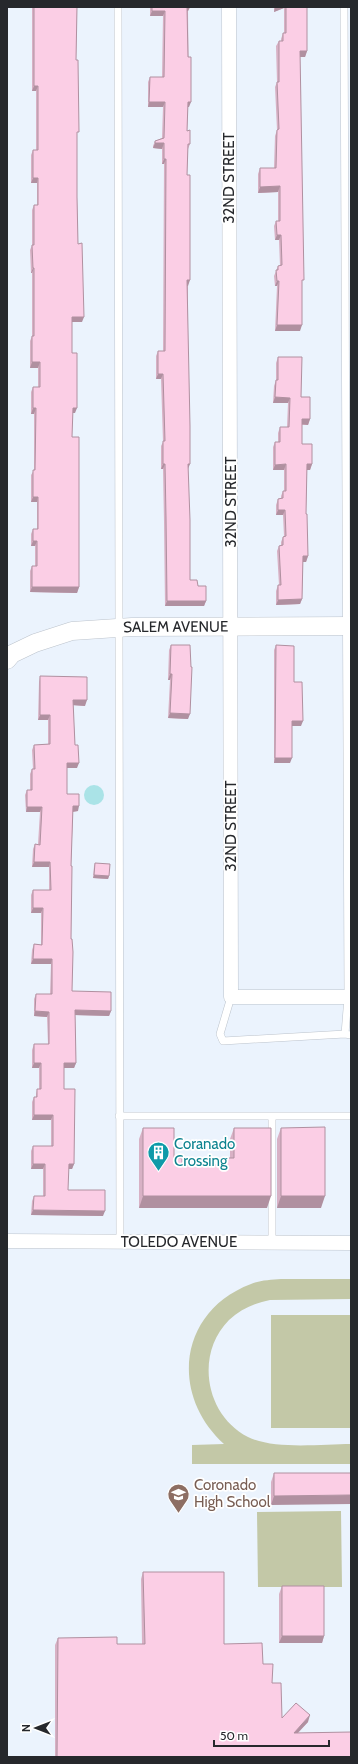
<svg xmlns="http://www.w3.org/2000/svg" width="358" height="1764" font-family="Cabin,sans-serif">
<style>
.green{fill:#c3c8a7}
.water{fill:#aae3e7}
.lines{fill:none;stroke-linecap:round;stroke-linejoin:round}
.service-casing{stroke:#bcc3cc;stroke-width:8}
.minor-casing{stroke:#bcc3cc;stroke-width:15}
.tertiary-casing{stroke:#bcc3cc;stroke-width:19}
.service{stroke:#fff;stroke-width:7}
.minor{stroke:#fff;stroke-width:14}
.tertiary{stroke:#fff;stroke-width:18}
.wall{fill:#d8b1c5}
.shaded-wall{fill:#b090a0}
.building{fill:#fbcee5;stroke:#b090a0}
.labels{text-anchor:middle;stroke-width:3.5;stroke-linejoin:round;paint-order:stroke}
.street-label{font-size:15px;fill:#26282c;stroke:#fff}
.culture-label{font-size:15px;fill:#0d838f;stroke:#fff;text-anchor:start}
.education-label{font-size:15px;fill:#785e54;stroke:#fff;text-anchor:start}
</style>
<rect width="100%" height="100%" fill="#ebf3fd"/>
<path class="green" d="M281 1279H351V1299L270 1300C255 1303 241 1309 229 1320 195 1354 205 1415 248 1437 274 1450 322 1444 351 1444V1464H192V1445L224 1444C169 1394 179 1311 251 1284 260 1280 271 1280 281 1279Z
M271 1315H351V1428H271Z
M341 1511 342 1587H258L257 1512Z"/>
<path class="water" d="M84 795a10 10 0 1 1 20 0a10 10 0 1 1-20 0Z"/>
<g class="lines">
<defs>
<path id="service" d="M118 7 120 1242
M344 7 348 997 345 1034 351 1035
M231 997 220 1034 223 1041 345 1034
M119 1116H351
M272 1116V1242"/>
<path id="minor" d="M229 7 231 997H351
M7 1241 351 1243"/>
<g id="tertiary">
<path id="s1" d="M7 660 12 654 35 643 72 631 132 627 351 626"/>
</g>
</defs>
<use href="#service" class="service-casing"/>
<use href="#minor" class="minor-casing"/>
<use href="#tertiary" class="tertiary-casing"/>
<use href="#service" class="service"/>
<use href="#minor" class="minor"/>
<use href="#tertiary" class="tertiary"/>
</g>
<path class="wall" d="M32 7H77L76 60 77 197 78 244 82 322H72V353L75 413H72V437L79 587 77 593 30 592V571L32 566H35V546H31V534L33 529H37V502H31V475L34 470V414H31V392L33 387H38V368H30V341L32 336V273H31L30 250 32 245V210L34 205H37V183H31V155L33 150H36V91H32Z
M150 7H190L188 11 189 107H188L187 131 190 144 188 149 187 175 188 286V469L190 580 198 586 206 601 204 606H165L164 522 163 469H161V446L163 442 161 379H156V356L158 351H163L164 164H162V149L153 148V146L155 141 162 138 163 107H148V82L150 77H162L163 16H150Z
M274 7H307V51L305 57H300L302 284 300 331H275L277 286H275L274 276 278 266H280L279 240H275L274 226 276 221H278V192L258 193V174L260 168H274L275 136 277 130 275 87 277 82 276 46 279 41H281V39L283 33H284V8L274 12Z
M278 357 301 397 310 419 308 425H302V444L312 464 310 470H307L306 514 308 556 306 562H303L302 599 300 604 276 605V591L278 585H279L277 551 279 546 281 545V542L283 537 284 536 283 515H276V505L278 499 281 498V496L283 491H284V470H273V447L275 442H278V433L280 427H287L288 403H273L274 386 276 380V363Z
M171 645 191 667 188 719 168 718 170 680H168L169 650Z
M276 645 294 682 301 726H292L290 763H274V650Z
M40 676 85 706 73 705 75 745 77 768H67V794L78 811 73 812 71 866V939L72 991 111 1011 109 1016 75 1015 76 1063 74 1068H64V1089L74 1164 72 1169H68V1190L103 1216 31 1215 32 1201 34 1196H43V1169H31V1151L33 1146H51V1120H32V1102L34 1097H36V1094L37 1089H39V1068H32V1050L34 1044H48L47 1017 34 1016V999L36 994H50L51 964H31L32 950 34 944 41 945V913H31V895L33 890H49V867H32L33 849 35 844H38L40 812H26L25 795 27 790H30V774L32 769H33L32 750 34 745 48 744V720H38L39 682Z
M95 863 109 876 108 879 93 878 94 866Z
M143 1128 174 1158 182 1165H224L226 1158H230V1139L234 1128 267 1208H139V1139Z
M281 1128 321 1208H277V1139Z
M274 1473H351L271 1505V1482Z
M143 1572 224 1644 263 1664 272 1683 282 1718 308 1722 298 1733 351 1757H55V1645L58 1638 117 1644H142L141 1579Z
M282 1586 324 1636 322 1643H279V1594Z"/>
<path class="shaded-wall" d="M187 7H190L188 11H186Z
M275 7H284V8L274 12Z
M152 11H165L163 16H150Z
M300 51H307L305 57H298Z
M34 86H38L36 91H32Z
M149 102H165L163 107H148Z
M188 102H191L189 107H186Z
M155 143H164L162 149 153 148Z
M164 159H166L164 164H162Z
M33 178H38L37 183H31Z
M280 186 278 192 258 193 260 187Z
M277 235H281L279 240H275Z
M33 268H34L32 273H31Z
M187 280H190L188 286H186Z
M277 281H279L277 286H275Z
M72 317H84L82 322H70Z
M277 325H302L300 331H275Z
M32 362H40L38 368H30Z
M158 374H163L161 379H156Z
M275 397 290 398 288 403H273Z
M33 408H36L34 414H31Z
M73 408H77L75 413H71Z
M302 419H310L308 425 300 424Z
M163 464H165L163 469H161Z
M188 464H190L188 469H186Z
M286 464 284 470H273L275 465Z
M307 464H312L310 470H305Z
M33 497H38L37 502H31Z
M278 510H285L283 515H276Z
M33 541H37L35 546H31Z
M303 556H308L306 562H301Z
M32 587H79L77 593 30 592Z
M302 599 300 604 276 605 278 600Z
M167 601H206L204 606H165Z
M170 674H172L170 680H168Z
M73 700H87L85 706 71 705Z
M170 713 190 714 188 719 168 718Z
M40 715H50L48 720H38Z
M292 721H303L301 726H290Z
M275 758H292L290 763H274Z
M67 763H79L77 768H65Z
M73 806H79L78 811 71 812Z
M27 807H42L40 812H26Z
M34 862H50L49 867H32Z
M94 875 109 876 108 879 93 878Z
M33 908H43L41 913H31Z
M33 959H52L51 964H31Z
M75 1010 111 1011 109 1016 73 1015Z
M35 1011 49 1012 47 1017 34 1016Z
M34 1063H41L39 1068H32Z
M64 1063H76L74 1068H62Z
M34 1115H53L51 1120H32Z
M33 1164H45L43 1169H31Z
M69 1164H74L72 1169H67Z
M143 1196H271L267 1208H139Z
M281 1196H325L321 1208H277Z
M33 1210 105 1211 103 1216 31 1215Z
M351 1495V1504L271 1505 274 1496Z
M282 1636H324L322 1643H279Z
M310 1715 308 1722 291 1740 294 1733Z"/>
<path class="building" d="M34 7H77L76 60H78L79 132H77V197L78 244 82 243 84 317H72V353H77V408H73L72 437H79V587H32V566H37V541H33V529H38V497H33V470H35L36 408H33V387H40V362H32V336H34V268H33L32 245H34V205H38V178H33V150H38V86H34Z
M152 7H187L188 57H191V102H188L187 131 190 130V144H188L187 175H190V280H187L190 426V464H188L190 520V580H197L198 586H206V601H167L166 517 165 464H163V441H165L163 374H158V351H165L166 159H164V143H155V141L164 138 165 102H149L150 77H164L165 11H152Z
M286 7H307V51H300L304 280H302V325H277L279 281H277L276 270H278V266L282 265 281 235H277L276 221H280V186L260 187V168H276L277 130 279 129 277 82H279V41H283V33H286Z
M278 357H302L301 397H310V419H302V444H312V464H307L306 514H307L308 556H303L302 599 278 600V585H281L279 546 283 545V537L286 536 285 510H278V499L283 498V491H286V464L275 465V442H280V427H289L290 398 275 397 276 380H278Z
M171 645H190L191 667H192L190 714 170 713 172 674H170Z
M276 645 294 646V682H302L303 721H292V758H275Z
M40 676 87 677V700H73L75 745H78L79 763H67V794H79V806H73L71 866H72L71 939H72L73 952 72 991 111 992V1011L75 1010 76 1063H64V1089H75L74 1164H69L68 1190H105V1211L33 1210 34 1196H45V1164H33V1146H53V1115H34V1097H37V1089H41V1063H34V1044H49V1012L35 1011 36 994H52V959H33L34 944 42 945 43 908H33V890H51L50 862H34L35 844 40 845 42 807H27V790H32V769H35L34 745 50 744V715H40Z
M95 863 110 864 109 876 94 875Z
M325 1127V1196H281V1128Z
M143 1128H174V1158H182V1165H226V1158H234V1128H271V1196H143Z
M274 1473H351V1495L274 1496Z
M143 1572H224V1644L262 1643 263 1664H273L272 1683H281L282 1718 296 1703 310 1715 294 1733 351 1732V1757H57L58 1638 117 1637V1644H145Z
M282 1586H324V1636H282Z"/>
<defs>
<symbol id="building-pin" viewBox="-11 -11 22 30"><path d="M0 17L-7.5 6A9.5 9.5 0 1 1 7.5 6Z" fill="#0f9aa8" stroke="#fff"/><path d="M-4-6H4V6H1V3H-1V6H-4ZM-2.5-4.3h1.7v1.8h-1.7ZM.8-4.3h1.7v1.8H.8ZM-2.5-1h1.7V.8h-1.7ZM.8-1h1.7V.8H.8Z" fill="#fff"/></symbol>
<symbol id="school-pin" viewBox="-11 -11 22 30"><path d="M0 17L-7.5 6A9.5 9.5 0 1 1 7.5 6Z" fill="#8d6e63" stroke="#fff"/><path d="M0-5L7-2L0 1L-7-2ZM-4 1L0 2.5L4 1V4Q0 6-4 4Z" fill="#fff"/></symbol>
</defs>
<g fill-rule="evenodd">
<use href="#building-pin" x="146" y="1140" width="25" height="34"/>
<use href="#school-pin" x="166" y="1482" width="25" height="34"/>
</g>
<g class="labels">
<g class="street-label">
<text transform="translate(229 178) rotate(-90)" y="5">32ND STREET</text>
<text transform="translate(231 502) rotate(-90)" y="5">32ND STREET</text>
<text dy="5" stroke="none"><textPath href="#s1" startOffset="176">SALEM AVENUE</textPath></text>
<text transform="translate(231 826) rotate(-90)" y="5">32ND STREET</text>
<text x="179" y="1247">TOLEDO AVENUE</text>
</g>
<g class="culture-label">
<text x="174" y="1149">Coranado<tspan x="174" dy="17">Crossing</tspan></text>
</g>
<g class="education-label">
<text x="194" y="1490">Coronado<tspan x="194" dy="17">High School</tspan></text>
</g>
</g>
<rect width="358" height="1764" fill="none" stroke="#26282c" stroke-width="16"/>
<g transform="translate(36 1728) rotate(270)" stroke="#ffffff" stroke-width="3" paint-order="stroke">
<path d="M0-3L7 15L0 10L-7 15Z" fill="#26282c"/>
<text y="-6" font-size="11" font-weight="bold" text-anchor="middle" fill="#26282c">N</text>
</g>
<path d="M214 1740v6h115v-6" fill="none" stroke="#26282c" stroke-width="2"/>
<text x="220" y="1740" font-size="12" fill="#26282c" stroke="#ffffff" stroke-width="3" paint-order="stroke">50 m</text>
</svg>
